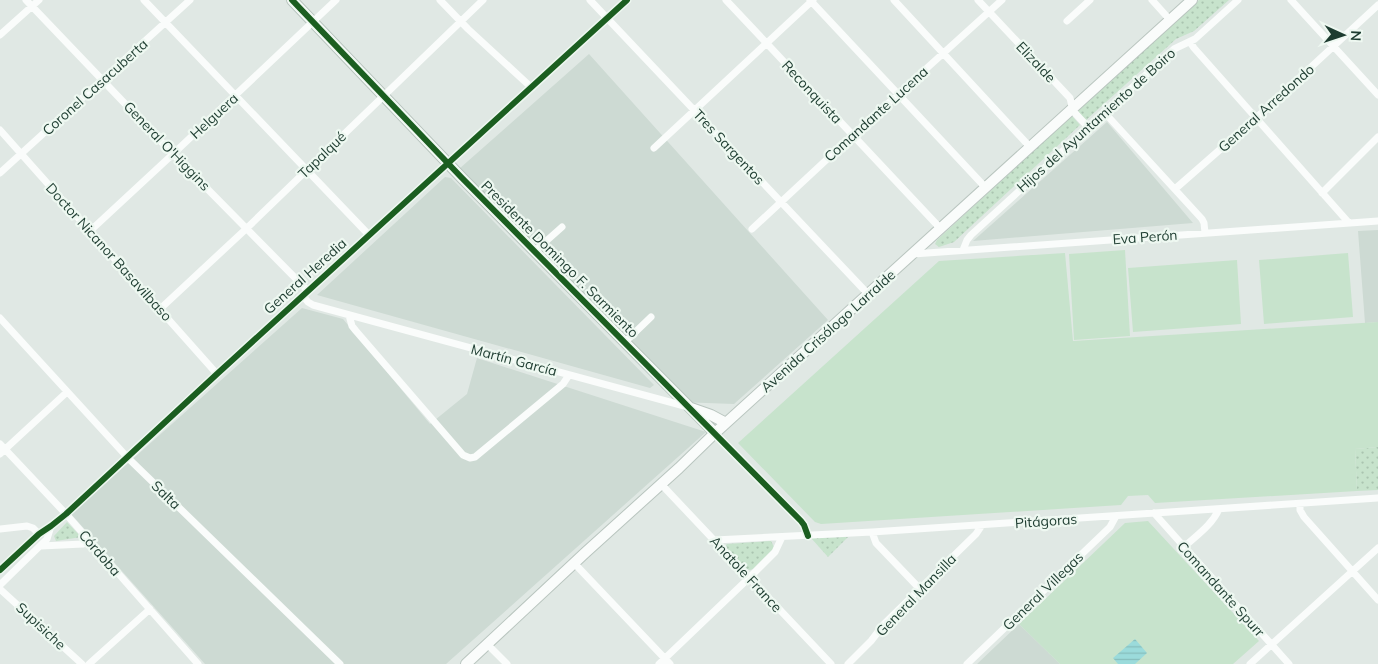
<svg xmlns="http://www.w3.org/2000/svg" width="1378" height="664" font-family="Mulish,sans-serif">
<style>
.built{fill:#cddad3}
.green{fill:url(#green-dots)}
.pitch{fill:#c7e3cc}
.water{fill:url(#water-rules)}
.lines{fill:none;stroke-linecap:round;stroke-linejoin:round}
.secondary-casing{stroke:#b9c5bf;stroke-width:12}
.street{stroke:#fafcfb;stroke-width:7}
.secondary{stroke:#fafcfb;stroke-width:10}
.cycleway-casing{stroke:#eef8f1;stroke-width:9}
.cycleway{stroke:#1b5e20;stroke-width:6}
.labels{text-anchor:middle;stroke-width:4.5;stroke-linejoin:round;paint-order:stroke}
.street-label{font-size:14px;fill:#1d3c30;stroke:#eef8f1}
</style>
<defs>
<pattern id="green-dots" width="8" height="8" patternUnits="userSpaceOnUse" patternTransform="scale(1.25)"><rect width="8" height="8" fill="#c7e3cc"/><path d="M2 2h.1M6 6h.1" fill="none" stroke="#aac4b0" stroke-width="1.8" stroke-linecap="round"/></pattern>
<pattern id="water-rules" width="6" height="5" patternUnits="userSpaceOnUse" patternTransform="scale(1.25)"><rect width="6" height="5" fill="#9bdbdb"/><path d="M0 2.5h6" fill="none" stroke="#85bdbc"/></pattern>
</defs>
<rect width="100%" height="100%" fill="#e0e8e4"/>
<path class="built" d="M589 54 828 320 734 404 678 402 459 169Z
M1107 122 1193 223 973 241Z
M445 177 451 178 654 385 650 388 317 295Z
M1378 230V322L1365 323 1358 231Z
M302 308 343 319 430 424 467 394 477 358 706 432 446 664H205L71 514Z
M1019 624 1060 664H977Z"/>
<path class="green" d="M1199 0H1229L1194 31 1176 39 1085 121 1078 113 1079 110Z
M1071 116 1073 117 1080 125 954 242 939 247 935 244 937 240Z
M1378 447V490L1357 491 1355 449Z
M67 522 81 537 56 541 54 536Z
M848 537 828 557 811 538Z
M771 541 774 547 773 549 753 569 750 570 746 569 726 548V545L727 544Z"/>
<path class="pitch" d="M1125 250 1130 336 1074 340 1069 254Z
M1065 253 1073 341 1378 322V447L1355 449 1357 491 1155 503 1148 495 1128 496 1121 505 821 524 815 522 738 443 939 261Z
M1348 253 1353 317 1264 324 1259 260Z
M1237 260 1241 324 1133 332 1128 268Z
M1148 521 1259 641 1233 664H1060L1019 624 1125 523Z"/>
<path class="water" d="M1135 639 1147 653 1135 664H1118L1113 658Z"/>
<g class="lines">
<defs>
<path id="secondary" d="M292 0 462 178 715 433
M691 408 711 415 726 423
M466 664 586 552 679 468 715 433 1192 0"/>
</defs>
<use href="#secondary" class="secondary-casing"/>
<path class="street" d="M26 0 173 154 308 291
M144 0 369 235
M440 0 468 29 532 88
M590 0 868 294
M726 0 940 228
M810 0 985 187
M894 0 1030 147
M978 0 1070 98 1073 111 1088 127
M1152 0 1170 20
M1291 0 1378 95
M1067 21 1090 0
M0 35 39 0
M1190 42 1194 48 1349 223
M1104 112 1202 219 1204 223 1205 233
M0 130 217 374
M654 148 813 0
M0 173 190 0
M1175 189 1256 118 1378 5
M1322 193 1378 137
M752 229 852 136 1002 0
M90 231 173 154 336 0
M963 250 967 240 971 235 1174 49 1195 39 1238 0
M535 251 562 227
M913 254 1378 221
M303 296 308 302 313 305 688 407
M160 309 247 228 483 0
M349 315 352 326 356 331 463 455 470 458 475 457 563 384 569 375
M0 318 128 458 340 664
M625 342 651 317
M715 433 801 521 804 525 808 536
M0 444 66 514 198 664
M0 454 67 392
M661 484 831 664
M1300 504V510L1304 517 1378 600
M1154 513 1289 664
M0 529 27 526 33 528 39 534
M872 532 876 543 920 589
M715 540 872 532 1378 498
M41 546 83 544 90 541
M1184 547C1197 535 1212 525 1219 509
M574 563 670 664
M0 570 39 534 51 526 66 514 217 374 627 0
M0 585 47 539 51 526
M0 589 82 664
M488 645 507 664
M89 664 150 609
M659 664 750 577 775 552 782 537
M848 664 871 641 884 624 976 534 982 525
M967 664 1110 527 1116 516
M1250 664 1378 548"/>
<use href="#secondary" class="secondary"/>
<defs>
<path id="cycleway" d="M292 0 462 178 801 521 804 525 808 536
M0 570 39 534 51 526 66 514 217 374 627 0"/>
</defs>
<use href="#cycleway" class="cycleway-casing"/>
<use href="#cycleway" class="cycleway"/>
</g>
<g class="labels">
<g class="street-label">
<text transform="translate(1036 62) rotate(47)" y="5">Elizalde</text>
<text transform="translate(95 87) rotate(-42)" y="5">Coronel Casacuberta</text>
<text transform="translate(812 92) rotate(47)" y="5">Reconquista</text>
<text transform="translate(1266 108) rotate(-42)" y="5">General Arredondo</text>
<text transform="translate(876 114) rotate(-42)" y="5">Comandante Lucena</text>
<text transform="translate(214 116) rotate(-43)" y="5">Helguera</text>
<text transform="translate(1096 120) rotate(-42)" y="5">Hijos del Ayuntamiento de Boiro</text>
<text transform="translate(167 146) rotate(46)" y="5">General O'Higgins</text>
<text transform="translate(729 147) rotate(47)" y="5">Tres Sargentos</text>
<text transform="translate(322 155) rotate(-44)" y="5">Tapalqué</text>
<text transform="translate(1145 237) rotate(-4)" y="5">Eva Perón</text>
<text transform="translate(109 252) rotate(48)" y="5">Doctor Nicanor Basavilbaso</text>
<text transform="translate(560 259) rotate(45)" y="5">Presidente Domingo F. Sarmiento</text>
<text transform="translate(305 276) rotate(-42)" y="5">General Heredia</text>
<text transform="translate(828 331) rotate(-42)" y="5">Avenida Crisólogo Larralde</text>
<text transform="translate(514 360) rotate(15)" y="5">Martín García</text>
<text transform="translate(166 495) rotate(44)" y="5">Salta</text>
<text transform="translate(1046 521) rotate(-4)" y="5">Pitágoras</text>
<text transform="translate(100 553) rotate(49)" y="5">Córdoba</text>
<text transform="translate(746 574) rotate(47)" y="5">Anatole France</text>
<text transform="translate(1221 589) rotate(48)" y="5">Comandante Spurr</text>
<text transform="translate(1043 591) rotate(-44)" y="5">General Villegas</text>
<text transform="translate(916 595) rotate(-46)" y="5">General Mansilla</text>
<text transform="translate(41 626) rotate(43)" y="5">Supisiche</text>
</g>
</g>
<g transform="translate(1343 35) rotate(93)" stroke="#eef8f1" stroke-width="4" paint-order="stroke">
<path d="M0-4L9 19L0 12L-9 19Z" fill="#1d3c30"/>
<text y="-8" font-size="14" font-weight="bold" text-anchor="middle" fill="#1d3c30">N</text>
</g>
</svg>
